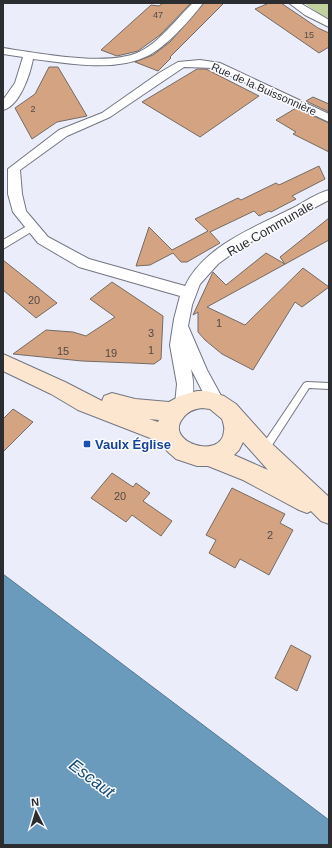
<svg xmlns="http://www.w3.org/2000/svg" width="332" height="848" font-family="Helvetica,sans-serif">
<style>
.green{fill:#c0d19e}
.water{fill:#6a9abc;stroke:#577992}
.building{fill:#d3a382;stroke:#756b64}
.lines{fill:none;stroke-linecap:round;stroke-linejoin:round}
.service-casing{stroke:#737681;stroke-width:2}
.pedestrian-casing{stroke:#737681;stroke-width:2}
.minor-casing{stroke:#737681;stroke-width:2}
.secondary-casing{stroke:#737681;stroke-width:2}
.service{fill:#fff;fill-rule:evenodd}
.pedestrian{fill:#fff;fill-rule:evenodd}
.minor{fill:#fff;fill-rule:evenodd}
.secondary{fill:#fde6d0;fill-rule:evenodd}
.transit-dot{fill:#1a4fb4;stroke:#fbfbfe;stroke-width:1.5}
.labels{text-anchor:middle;stroke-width:3;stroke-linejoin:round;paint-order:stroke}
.far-number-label{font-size:9px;fill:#554a45}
.far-street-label{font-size:11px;fill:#2b2d31;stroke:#fbfbfe}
.number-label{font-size:11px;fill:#554a45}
.street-label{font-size:13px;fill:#2b2d31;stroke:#fbfbfe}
.transit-label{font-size:13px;font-weight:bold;fill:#164399;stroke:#fbfbfe;text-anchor:start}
.near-water-label{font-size:17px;font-style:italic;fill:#174f73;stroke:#fbfbfe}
</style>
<rect width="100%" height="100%" fill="#ebeefa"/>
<path class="green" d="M304 3H329V21L328 20Z"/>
<path class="water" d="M3 574 329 820V845H3Z"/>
<path class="building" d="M163 3H191L160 35 138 51 117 56 101 50 151 5 159 6Z
M204 3H224L170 57 171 58 158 71 135 62 153 55 170 42Z
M269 3H281L318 28 329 33V47L319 53 255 9Z
M49 67H58L87 116 57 122 32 139 15 108 35 94Z
M197 69H206L259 96 200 137 142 102Z
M313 97 329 104V112L306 101Z
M296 108 329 123V152L293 134 296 132 276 120Z
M319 166 325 179 292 196 296 199 271 212 269 211 259 216 254 211 210 232 220 243 187 262H181L173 253 150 265 136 266 149 227 172 250 208 231 195 219 238 198 241 200 276 183 279 185Z
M329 218V240L207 307 245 325 303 268 329 287 302 307 295 302 253 370 222 354 205 340 198 332V312L193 315 213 272 226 285 266 253 285 264 280 257Z
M3 260 32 283 57 303 36 318 3 290Z
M112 282 163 316 161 359 154 364 132 363 82 361 13 354 46 330 73 332 86 336 115 317 90 299Z
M13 409 33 422 3 452V419Z
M112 473 133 487 136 483 150 493 143 501 172 521 161 536 132 515 126 522 91 498Z
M232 488 285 514 280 523 293 530 269 575 240 559 235 568 209 553 216 540 206 535Z
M291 645 311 656 297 691 275 678Z"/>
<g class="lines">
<defs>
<path id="service" d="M307 382 329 383V389L309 388 267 453 264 454 261 453 260 450 261 447 304 383Z"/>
<path id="pedestrian" d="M32 223 37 227 36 229 3 249V240Z"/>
<path id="minor" d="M193 3H203C191 19 164 50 145 57 112 72 68 63 33 59 30 74 20 106 3 110V100L15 83 23 57 3 54V48C37 53 108 67 139 52 160 42 176 19 193 3Z
M289 3H300L329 20V27L305 15Z
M200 60 220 63 329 114V122L214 68 184 67 110 117 67 136 20 170 22 194 26 211 48 237 89 259 185 286C204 246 255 227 293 208 304 202 317 193 329 190V200L266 233 233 253 218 264 200 284 192 305 188 326 207 370 225 403 223 408 217 410 211 408 191 369C194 383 195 396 189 409L183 411 177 409 175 404 177 384 170 345 174 319 180 296 79 267 38 243 13 212 8 194V169L59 130 102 113 159 73 178 62Z"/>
<path id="secondary" d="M3 354 65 382 102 401 104 396 112 393 135 399 169 402 180 396 197 391H207L224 396 236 404 271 443 329 497V524L321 521 311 511 307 513 299 510 243 480 208 466H197L176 459 167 451 163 443 78 410 51 394 3 371ZM202 408 210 409 222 419C223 422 225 427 224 431 222 461 163 442 183 418 188 411 194 409 202 408ZM149 419 159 420 158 422ZM243 442 268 470 234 455 239 450Z"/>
</defs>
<use href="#service" class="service-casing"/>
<use href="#pedestrian" class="pedestrian-casing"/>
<use href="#minor" class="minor-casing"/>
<use href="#secondary" class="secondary-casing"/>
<use href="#service" class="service"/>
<use href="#pedestrian" class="pedestrian"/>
<use href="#minor" class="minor"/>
<use href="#secondary" class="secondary"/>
</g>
<rect class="transit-dot" x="83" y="440" width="8" height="8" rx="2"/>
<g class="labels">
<g class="far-number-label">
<text x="158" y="18">47</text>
<text x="309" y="38">15</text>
<text x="33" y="112">2</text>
</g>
<g class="far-street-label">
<text transform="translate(264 89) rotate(24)" y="4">Rue de la Buissonnière</text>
</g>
<g class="number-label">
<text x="34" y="304">20</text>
<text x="219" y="327">1</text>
<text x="151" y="337">3</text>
<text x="151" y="354">1</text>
<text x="63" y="355">15</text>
<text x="111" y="357">19</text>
<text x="120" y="500">20</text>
<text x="270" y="539">2</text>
</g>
<g class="street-label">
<text transform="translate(270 228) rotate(-30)" y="5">Rue Communale</text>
</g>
<g class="transit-label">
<text x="95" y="449">Vaulx Église</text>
</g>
<g class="near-water-label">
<text transform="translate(92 778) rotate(37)" y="6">Escaut</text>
</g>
</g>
<rect width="332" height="848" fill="none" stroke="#2b2d31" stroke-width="8"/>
<g transform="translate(36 812) rotate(355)" stroke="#fbfbfe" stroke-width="3" paint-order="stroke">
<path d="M0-3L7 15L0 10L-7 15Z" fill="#2b2d31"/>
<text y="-6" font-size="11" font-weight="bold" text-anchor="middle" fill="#2b2d31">N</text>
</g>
</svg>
